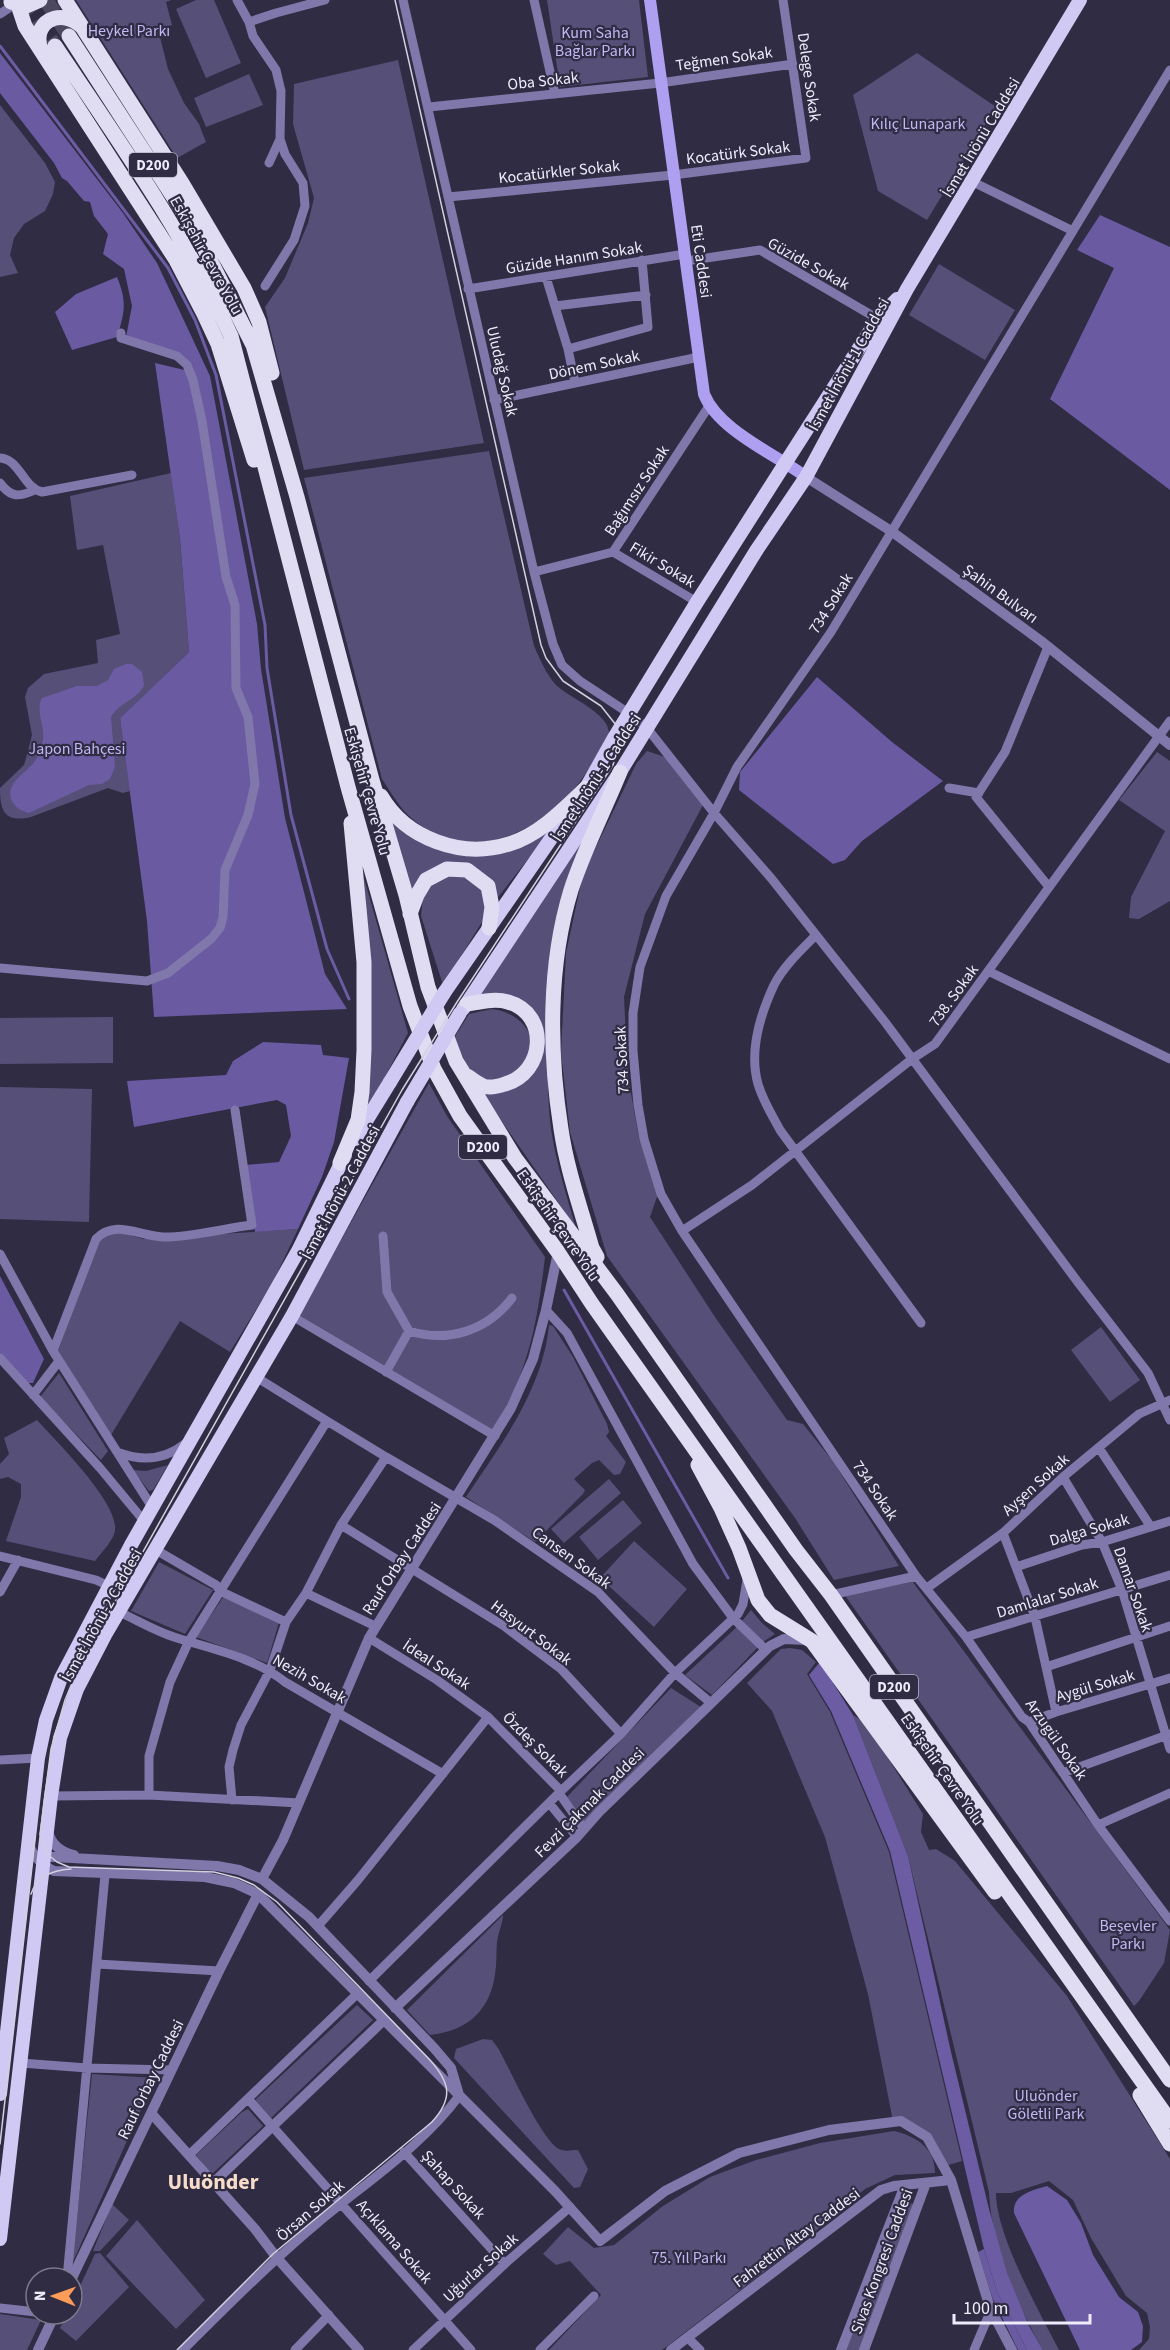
<svg xmlns="http://www.w3.org/2000/svg" width="1170" height="2350" font-family="'Source Sans 3',sans-serif">
<style>
.green{fill:#564f78}
.forest{fill:#695aa2}
.water{fill:#6b5ca3}
.lines{fill:none;stroke-linecap:round;stroke-linejoin:round}
.stream{stroke:#6b5ca3;stroke-width:3}
.trunk-tunnel{stroke:#4c495f;stroke-width:15;stroke-dasharray:15 8;stroke-linecap:butt}
.minor{stroke:#8077aa;stroke-width:9}
.tertiary{stroke:#8077aa;stroke-width:10}
.secondary{stroke:#ae9ff0;stroke-width:12}
.primary{stroke:#d0c9f3;stroke-width:14}
.trunk{stroke:#e0dcf1;stroke-width:15}
.tram{stroke:#d2cfe0;stroke-width:1.5}
.primary-bridge{stroke:#d0c9f3;stroke-width:14}
.labels{text-anchor:middle;stroke-width:4.5;stroke-linejoin:round;paint-order:stroke}
.shield{fill:#302c43;stroke:#b5b2c4;stroke-width:1.5}
.shield-label{font-size:15px;font-weight:bold;fill:#eeecfb}
.park-label{font-size:16px;fill:#c1b7f3;stroke:#302c43}
.street-label{font-size:16px;fill:#eeecfb;stroke:#302c43}
.district-label{font-size:22px;font-weight:bold;fill:#f8dcca;stroke:#302c43}
</style>
<rect width="100%" height="100%" fill="#302c43"/>
<path class="green" d="M76 0H171L166 2 172 25 158 29 168 69 184 103 199 124 206 142 177 158Z
M196 0H214L241 63 206 78 176 9Z
M547 0H639L648 77 560 87Z
M917 53 996 107 927 220 878 191 853 95Z
M398 60 484 443 304 470 265 307 285 278 308 223 314 198 293 124 294 84Z
M249 74 263 105 206 127 194 98Z
M0 105 45 163 55 182 53 194 45 211 24 224 14 238 10 255 18 273 0 277Z
M939 264 1015 310 985 360 909 315Z
M489 451 534 646C540 659 546 674 556 685 568 697 609 713 609 733 608 748 592 764 584 776 547 829 474 868 416 822 401 811 392 794 382 779L304 478Z
M171 473 180 539 189 652 120 718 130 791 123 793 108 788 31 817C5 823 0 812 0 788L24 765 28 751 32 735 25 697 28 688 44 674 98 663 96 640 120 634 103 545 77 550 70 496Z
M647 751 665 757 703 805 645 914 624 997 628 1077 639 1138 658 1194 650 1217 715 1317 787 1420 803 1424 832 1460 899 1566 834 1580 795 1518 607 1256 570 1132 561 1052 566 953 583 874 636 764Z
M1157 752 1170 761V901L1139 919 1129 918 1131 897 1165 831 1119 800Z
M392 822 405 830 463 853 550 831 495 901 455 865 411 895Z
M583 839C567 928 543 1017 549 1108 551 1147 565 1190 576 1228L482 1093C510 1095 518 1085 536 1065L529 1011 478 998Z
M461 872 483 889 487 914 443 985 421 916 423 897 437 877Z
M364 878 408 1033 365 1115 371 993Z
M492 1009C529 1014 548 1050 514 1075 508 1079 499 1081 491 1083L471 1074 454 1038 469 1014Z
M113 1017V1063L0 1064V1018Z
M429 1083 447 1116 545 1257C537 1325 529 1370 493 1430L299 1315Z
M0 1087 92 1089 89 1222 0 1219Z
M298 1229 274 1280 230 1352 180 1321 111 1435 58 1351 97 1243C117 1228 121 1233 143 1239Z
M549 1325 553 1326 573 1357 607 1424 609 1432 606 1436 626 1462 620 1474 614 1475 599 1460 592 1463 574 1479 585 1490 583 1494 535 1542 466 1497C501 1445 543 1389 549 1325Z
M1101 1327 1140 1380 1110 1402 1071 1350Z
M59 1373 108 1451 101 1460 40 1397Z
M37 1420C55 1440 119 1503 115 1530 114 1540 101 1553 95 1561L6 1541 21 1497V1484L8 1477 0 1479V1464L9 1454 4 1438Z
M168 1465 153 1490 149 1491 133 1470 146 1471Z
M609 1479 621 1493 564 1543 551 1529Z
M623 1500 642 1523 598 1560 579 1537Z
M634 1541 687 1589 654 1627 600 1578Z
M159 1562 213 1590 185 1634 131 1611Z
M912 1581 1170 1930 1164 1963 1139 2001 1134 2006 844 1594Z
M224 1596 280 1619 267 1663 196 1637Z
M751 1610 762 1623 775 1634 763 1642 742 1621Z
M739 1625 759 1646 712 1695 685 1675Z
M790 1648 802 1650 816 1662 807 1674 830 1712 889 1852 962 2161 945 2166 928 2136 893 2121 868 1994 825 1837 772 1711 747 1683 781 1649Z
M671 1688 701 1707 583 1825 565 1799Z
M853 1715 866 1723 923 1814 921 1832 929 1850 936 1849 955 1861 1067 1996 1170 2159V2350H1139L1149 2339 1150 2327 1147 2313 1126 2296 1091 2238 1073 2200 1049 2181 1011 2193H996C996 2235 1039 2311 1059 2350H1043C1017 2305 991 2245 989 2192L908 1856Z
M503 1915C503 1923 498 1933 497 1942 496 1953 497 1964 495 1974 490 2012 466 2031 430 2035L407 2010Z
M357 2005 373 2020 271 2118 255 2100Z
M483 2039 492 2040 498 2048C510 2069 541 2139 559 2149 565 2152 572 2150 578 2150L588 2169 580 2187 574 2188 454 2058 456 2049Z
M92 2074 155 2078 72 2264Z
M248 2109 263 2126 211 2175 196 2155 242 2112Z
M894 2131C916 2136 935 2148 935 2173L895 2175 865 2189 799 2245 662 2350H549L601 2295 570 2261 556 2265 543 2254 568 2227 594 2248 614 2245 663 2206 710 2177 756 2160 820 2143Z
M907 2202 913 2204 916 2208 862 2350H842L898 2204Z
M112 2204 129 2220 100 2251H93Z
M137 2220 205 2300 176 2329 106 2256Z
M100 2253 129 2287 76 2341 60 2328 67 2314H72V2303L95 2254Z
M0 2314 41 2320 27 2350H0Z"/>
<path class="forest" d="M0 53 123 213 157 263 210 376 257 624 261 669 285 818 325 974 347 1009 154 1017 147 921 120 718 189 652 180 539 155 363 193 372 188 363 126 337 132 306 124 269 103 254 108 234 94 216 90 202 84 201 67 181 62 178 54 163 0 93Z
M1100 215 1170 247V490L1050 399 1114 268 1077 250Z
M117 277C127 301 125 312 117 337L72 350 55 312 76 294Z
M817 677 892 742 943 781 862 841 845 860 833 864 739 790 740 772Z
M263 1042 321 1045 323 1055 349 1058 334 1142 322 1177 298 1229 255 1232 246 1165 279 1162 291 1136 286 1105 277 1100 134 1127 127 1081 226 1075 233 1061Z
M0 1276 44 1359 33 1383H26L0 1354Z
M984 2249 997 2292 1027 2350H1018L992 2297 978 2252Z"/>
<path class="water" d="M126 664H132L142 672 144 685C138 700 119 702 111 717L115 767 110 779 102 784 89 785 29 813C22 811 17 809 13 803 2 784 26 774 35 761 39 755 42 747 43 739 45 725 35 711 42 698L77 686H97L108 680 114 669Z
M820 1662 853 1715 908 1856 951 2052 989 2209 1007 2273 1029 2326 1043 2350H1027L997 2292 984 2249 890 1851 831 1711 809 1675Z
M1047 2186 1067 2200 1081 2223 1093 2255 1119 2297 1138 2312 1143 2326 1142 2342 1131 2350H1080L1014 2213C1012 2195 1032 2190 1047 2186Z"/>
<g class="lines">
<path class="stream" d="M0 46 168 268 195 320 216 375 265 625 267 668 291 815 327 949 349 999
M564 1290 728 1578"/>
<path class="trunk-tunnel" d="M25 0 55 46
M46 0 69 36"/>
<path class="minor" d="M237 0 249 22 253 36 276 70 281 91 280 139 285 154 303 183 305 206 294 240 265 286
M403 0 534 572 553 644 562 665 580 681 630 714 647 728 714 813 771 878 885 1022 1077 1281 1148 1373 1170 1420
M534 0 555 94
M0 14 15 4
M249 22 276 13 325 0
M1170 70 831 632 737 767 714 813 666 896 640 967 633 1013V1051L638 1105 644 1139 661 1194 682 1231 916 1576 966 1637 1022 1717 1029 1722 1098 1825 1170 1921
M429 107 660 83 793 64
M269 163 280 139
M973 182 1073 231
M448 197 673 175 806 158 783 0
M686 261 760 250 878 319
M546 277 568 349
M468 289 685 254
M555 306 646 295
M575 383 568 349 648 327 642 260
M494 400 699 357
M0 458C20 459 23 488 42 492L132 475
M0 483C11 498 19 497 35 490
M613 552 697 602
M534 572 613 552 709 406
M1048 647 1005 752 976 797 1049 887
M949 788 979 793
M815 936C801 950 783 967 774 985 760 1015 749 1052 758 1084 763 1101 772 1115 780 1130L921 1323
M0 968 147 981 168 973 211 939 220 928 223 917 225 870 248 815 255 784 248 717 236 688 235 605 226 577 202 421 193 380 187 365 177 356 121 338V333
M988 971 1170 1059
M682 1231 752 1185 912 1059 935 1044 1170 721
M383 1236 387 1292 409 1331 386 1372
M0 1254 53 1351 152 1507
M546 1310 567 1333 693 1564 733 1618 766 1650
M292 1316 495 1436
M409 1331C448 1343 487 1331 512 1298
M53 1351 96 1239C116 1219 138 1236 163 1237 187 1238 226 1228 252 1225L235 1110
M0 1358 100 1468 144 1521
M256 1377 327 1421
M33 1395 59 1361
M1099 1448 1151 1527
M117 1452C142 1462 165 1460 186 1443
M1063 1477 1102 1542 1122 1590 1170 1749
M341 1525 504 1626 561 1669 621 1734
M1003 1533 1035 1617 1056 1712
M156 1550 216 1585 220 1591 286 1622
M0 1556 96 1580 109 1586
M1016 1567 1082 1545 1102 1542 1170 1521
M927 1588 1003 1533 1063 1477 1139 1414 1170 1400
M0 1592 18 1560
M306 1593 375 1626
M831 1595 916 1576
M119 1612C137 1620 155 1631 174 1637 211 1649 254 1657 285 1682L443 1774
M966 1637 1170 1575
M369 1638 437 1680 488 1717
M1046 1667 1170 1626
M1029 1722 1056 1712 1170 1678
M0 1760 38 1758
M1063 1773 1170 1734
M561 1791 621 1734 675 1673 738 1614 743 1604 747 1580
M559 1793 584 1829
M149 1795V1756L170 1682 189 1641 327 1421 386 1457
M51 1796 149 1795 299 1803
M232 1800 229 1767 233 1750 241 1725 270 1670 286 1622 306 1593 341 1525 386 1457 494 1520 598 1592 675 1673 711 1703
M549 1803 577 1837
M1098 1825 1170 1793
M318 1926 358 1880 488 1717 561 1791 369 1981
M97 1964 219 1971
M21 2063 87 2068 171 2070
M249 2100 471 2350
M404 2152 505 2264
M189 2155 357 1994
M67 2278 105 1875
M0 2308 36 2312
M688 2338 700 2350
M183 2350C227 2306 272 2261 320 2221 367 2182 423 2145 459 2096
M295 2350 329 2315
M413 2350 509 2260 570 2207
M540 2350 594 2296
M974 2350 991 2310"/>
<path class="tertiary" d="M806 477 891 531 1041 641 1170 745
M48 1831C51 1845 61 1852 74 1855
M29 1843C31 1855 43 1866 54 1871L205 1877 234 1883 258 1894 555 2191 600 2241 665 2191 739 2153 829 2130 901 2121 927 2137 951 2180 990 2308 1012 2350
M36 1856 217 1866 239 1870 262 1879 309 1917 434 2048 451 2068 459 2095
M262 1879 283 1840 369 1638 511 1408 533 1359 546 1310 558 1252
M395 2008 577 1837 599 1812 770 1646 784 1639 806 1640
M151 2113 255 2229 277 2258 359 2350
M213 2183 384 2020
M72 2278 219 1971 258 1894
M38 2350 55 2314
M671 2350 881 2190 894 2186 951 2180
M841 2350 905 2185
M864 2350 926 2183"/>
<path class="secondary" d="M650 0 704 394C718 430 775 454 806 477"/>
<path class="primary" d="M444 993 586 788 614 738 697 602 786 462 877 320 897 299
M463 1009 620 772 756 551 806 477 907 289 1080 0
M355 1139 390 1082
M0 2094 38 1758 46 1720 61 1678 131 1545 298 1251 345 1155
M0 2239 51 1796 60 1738 77 1689 105 1635 292 1316 407 1102"/>
<path class="trunk" d="M65 0 182 183 244 288 259 322 272 373
M11 2 26 6 40 0
M18 5 25 26 176 260 204 314 218 344 254 460
M69 36 196 232 253 345 297 497 372 780 406 895 428 987 456 1061 515 1158 617 1294 796 1550 831 1595 1170 2080
M55 46C118 140 184 233 231 336L348 787 410 1006 434 1069 460 1116 558 1252 592 1304 1170 2121
M41 50C31 22 60 7 81 26
M381 796C406 839 462 859 509 844 539 835 563 810 586 788
M410 914 417 895 426 880 447 869 467 870 488 886 492 907 489 928
M467 1004C480 1002 495 998 508 1002 550 1014 545 1073 505 1084 499 1086 489 1088 483 1086 477 1083 472 1079 467 1076
M340 1163 358 1120 362 1092 364 1050V962L351 823
M597 1257 592 1248C581 1209 567 1170 561 1129 549 1052 548 965 571 890 584 850 604 811 620 772
M698 1465 721 1508 739 1548 758 1600 770 1615 812 1641 995 1892
M1140 2095 1170 2144"/>
<path class="tram" d="M31 1894C37 1876 53 1870 71 1869
M0 2144 35 1835
M177 2350 273 2254 432 2122C454 2098 450 2082 429 2059L277 1902 254 1885 238 1878 214 1872 69 1867 57 1862 46 1853 40 1834 51 1749 65 1700 80 1664 402 1090 457 1002 613 765 619 745 616 725 601 706 563 681 546 658 541 645 395 0"/>
<path class="primary-bridge" d="M390 1082 444 993
M407 1102 460 1013"/>
</g>
<g class="labels">
<g class="shield">
<rect x="129" y="153" width="48" height="24" rx="4.5"/>
<rect x="459" y="1135" width="48" height="24" rx="4.5"/>
<rect x="870" y="1675" width="48" height="24" rx="4.5"/>
</g>
<g class="shield-label">
<text x="153" y="170">D200</text>
<text x="483" y="1152">D200</text>
<text x="894" y="1692">D200</text>
</g>
<g class="park-label">
<text x="129" y="36">Heykel Parkı</text>
<text x="595" y="38">Kum Saha<tspan x="595" dy="18">Bağlar Parkı</tspan></text>
<text x="918" y="129">Kılıç Lunapark</text>
<text x="77" y="754">Japon Bahçesi</text>
<text x="1128" y="1931">Beşevler<tspan x="1128" dy="18">Parkı</tspan></text>
<text x="1046" y="2101">Uluönder<tspan x="1046" dy="18">Göletli Park</tspan></text>
<text x="689" y="2263">75. Yıl Parkı</text>
</g>
<g class="street-label">
<text transform="translate(724 58) rotate(-8)" y="6">Teğmen Sokak</text>
<text transform="translate(810 77) rotate(82)" y="6">Delege Sokak</text>
<text transform="translate(543 80) rotate(-6)" y="6">Oba Sokak</text>
<text transform="translate(980 137) rotate(-59)" y="6">İsmet İnönü Caddesi</text>
<text transform="translate(738 152) rotate(-7)" y="6">Kocatürk Sokak</text>
<text transform="translate(559 171) rotate(-6)" y="6">Kocatürkler Sokak</text>
<text transform="translate(207 255) rotate(61)" y="6">Eskişehir Çevre Yolu</text>
<text transform="translate(574 257) rotate(-9)" y="6">Güzide Hanım Sokak</text>
<text transform="translate(702 261) rotate(82)" y="6">Eti Caddesi</text>
<text transform="translate(809 263) rotate(29)" y="6">Güzide Sokak</text>
<text transform="translate(594 364) rotate(-12)" y="6">Dönem Sokak</text>
<text transform="translate(848 364) rotate(-61)" y="6">İsmet İnönü-1 Caddesi</text>
<text transform="translate(503 371) rotate(77)" y="6">Uludağ Sokak</text>
<text transform="translate(636 490) rotate(-57)" y="6">Bağımsız Sokak</text>
<text transform="translate(663 564) rotate(31)" y="6">Fikir Sokak</text>
<text transform="translate(1001 593) rotate(36)" y="6">Şahin Bulvarı</text>
<text transform="translate(830 603) rotate(-58)" y="6">734 Sokak</text>
<text transform="translate(596 777) rotate(-57)" y="6">İsmet İnönü-1 Caddesi</text>
<text transform="translate(368 791) rotate(74)" y="6">Eskişehir Çevre Yolu</text>
<text transform="translate(953 995) rotate(-54)" y="6">738. Sokak</text>
<text transform="translate(621 1060) rotate(-93)" y="6">734 Sokak</text>
<text transform="translate(340 1192) rotate(-62)" y="6">İsmet İnönü-2 Caddesi</text>
<text transform="translate(559 1225) rotate(55)" y="6">Eskişehir Çevre Yolu</text>
<text transform="translate(1035 1484) rotate(-42)" y="6">Ayşen Sokak</text>
<text transform="translate(876 1490) rotate(56)" y="6">734 Sokak</text>
<text transform="translate(1089 1529) rotate(-16)" y="6">Dalga Sokak</text>
<text transform="translate(572 1557) rotate(36)" y="6">Cansen Sokak</text>
<text transform="translate(401 1558) rotate(-57)" y="6">Rauf Orbay Caddesi</text>
<text transform="translate(1134 1589) rotate(71)" y="6">Damar Sokak</text>
<text transform="translate(1047 1597) rotate(-17)" y="6">Damlalar Sokak</text>
<text transform="translate(101 1615) rotate(-61)" y="6">İsmet İnönü-2 Caddesi</text>
<text transform="translate(532 1632) rotate(37)" y="6">Hasyurt Sokak</text>
<text transform="translate(437 1664) rotate(33)" y="6">İdeal Sokak</text>
<text transform="translate(310 1678) rotate(30)" y="6">Nezih Sokak</text>
<text transform="translate(1095 1685) rotate(-16)" y="6">Aygül Sokak</text>
<text transform="translate(1057 1739) rotate(55)" y="6">Arzugül Sokak</text>
<text transform="translate(536 1744) rotate(45)" y="6">Özdeş Sokak</text>
<text transform="translate(943 1769) rotate(55)" y="6">Eskişehir Çevre Yolu</text>
<text transform="translate(589 1802) rotate(-45)" y="6">Fevzi Çakmak Caddesi</text>
<text transform="translate(150 2079) rotate(-64)" y="6">Rauf Orbay Caddesi</text>
<text transform="translate(454 2184) rotate(48)" y="6">Şahap Sokak</text>
<text transform="translate(310 2210) rotate(-41)" y="6">Örsan Sokak</text>
<text transform="translate(796 2237) rotate(-37)" y="6">Fahrettin Altay Caddesi</text>
<text transform="translate(395 2241) rotate(49)" y="6">Açıklama Sokak</text>
<text transform="translate(881 2261) rotate(-70)" y="6">Sivas Kongresi Caddesi</text>
<text transform="translate(480 2267) rotate(-42)" y="6">Uğurlar Sokak</text>
</g>
<g class="district-label">
<text x="213" y="2189">Uluönder</text>
</g>
</g>
<g transform="translate(54 2296) rotate(271)"><circle r="28" fill="#302c43" stroke="#7c798d" stroke-width="1.5"/>
<path d="M0-4.5L10 22L0 15L-10 22Z" fill="#fe9c58"/>
<text y="-9" font-size="16" font-weight="bold" text-anchor="middle" fill="#eeecfb">N</text>
</g>
<path d="M954 2314v9h136v-9" fill="none" stroke="#eeecfb" stroke-width="3"/>
<text x="963" y="2314" font-size="18" fill="#eeecfb" stroke="#302c43" stroke-width="4.5" paint-order="stroke">100 m</text>
</svg>
